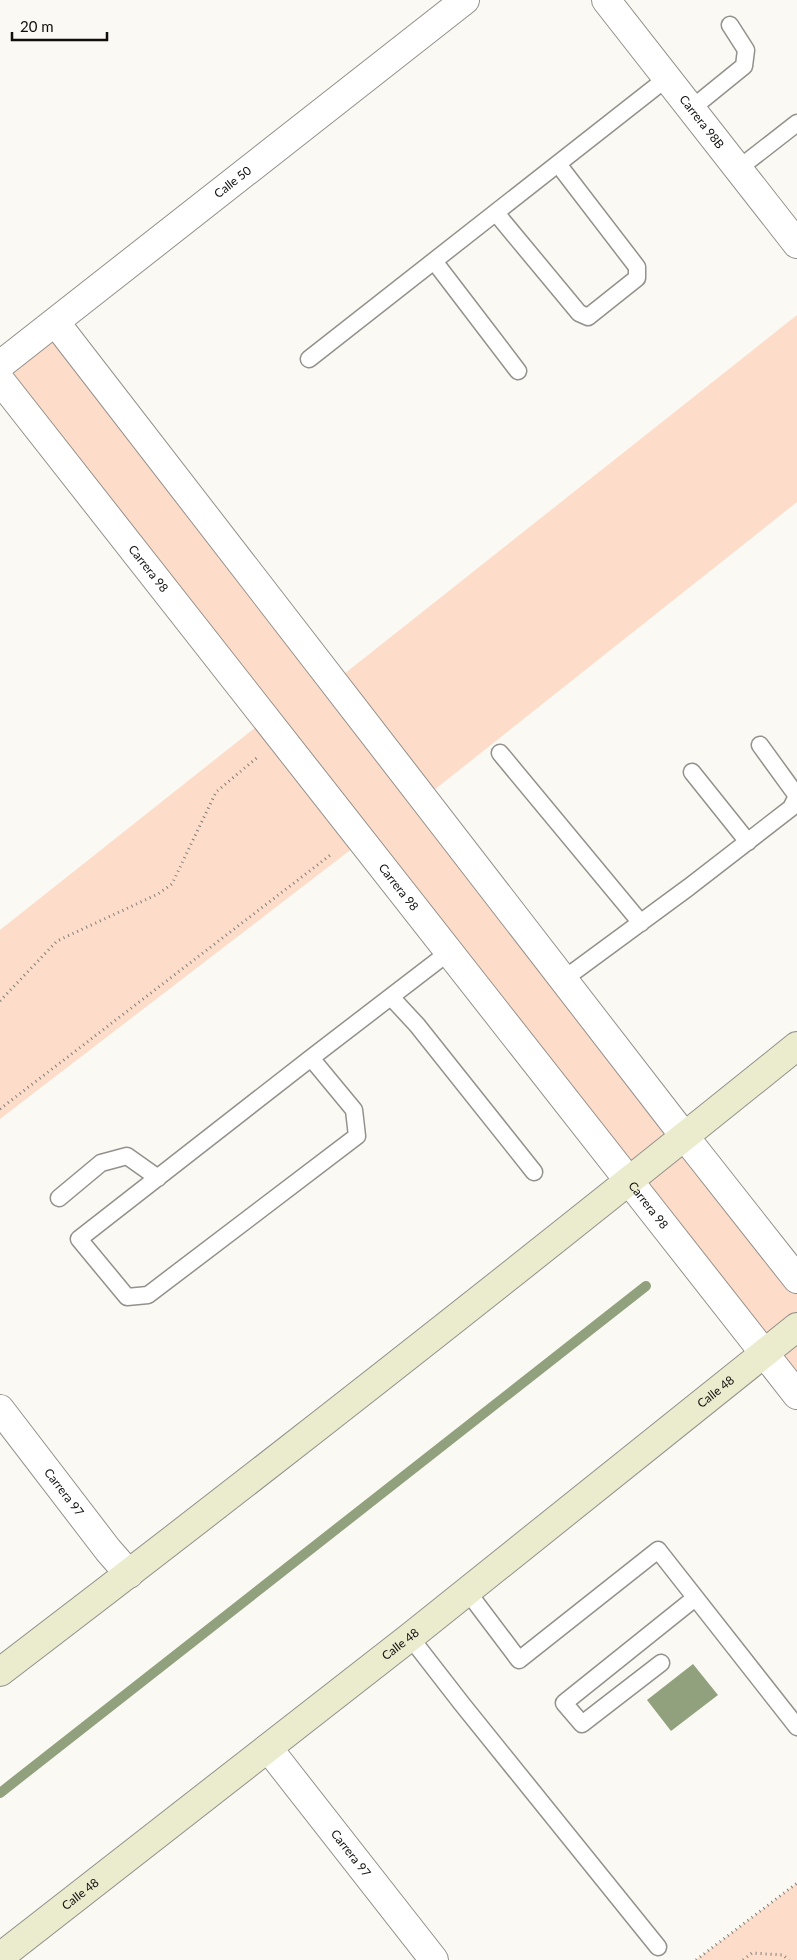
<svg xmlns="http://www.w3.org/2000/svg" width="797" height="1960" font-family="Lato,sans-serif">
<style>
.green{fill:#fdddc9}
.water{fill:#91a17d}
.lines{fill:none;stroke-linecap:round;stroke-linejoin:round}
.stream{stroke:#91a17d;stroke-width:10}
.service-casing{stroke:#93918c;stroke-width:19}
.minor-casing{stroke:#93918c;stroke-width:30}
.tertiary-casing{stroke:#93918c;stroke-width:30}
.secondary-casing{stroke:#93918c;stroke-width:30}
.path{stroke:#817f7b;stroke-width:3;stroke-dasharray:1 4;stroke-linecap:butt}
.service{stroke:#fff;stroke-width:16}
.minor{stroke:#fff;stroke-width:28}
.tertiary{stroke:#fff;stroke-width:28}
.secondary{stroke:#ebebce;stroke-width:28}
.labels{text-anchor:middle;stroke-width:4.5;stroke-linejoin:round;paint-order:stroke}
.street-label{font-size:12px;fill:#100f0d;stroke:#fbf9f3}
</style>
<rect width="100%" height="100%" fill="#fbf9f3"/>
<path class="green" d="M797 315V502L424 798 797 1279V1395L362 841 0 1119V930L266 719 0 380 56 323 334 682Z
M797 1883V1960H696Z"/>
<path class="water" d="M693 1664 718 1695 671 1731 647 1700Z"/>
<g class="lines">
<path class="stream" d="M0 1793 646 1286"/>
<defs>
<path id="service" d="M691 109 744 66 746 50 730 25
M738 169 797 123
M496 213 579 313 588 317 637 278V267L558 164
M434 261 518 371
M309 359 667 78
M500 753 641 923
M692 772 748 842
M564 979 689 887 791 808 797 796 760 745
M391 997 417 1025 534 1172
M311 1058 354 1110 357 1136 148 1295 127 1297 79 1239 311 1058 449 952
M59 1198 101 1163 127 1156 158 1178
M467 1591 519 1660 658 1550 797 1727
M410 1637 462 1704 658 1947
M661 1663 582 1724 564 1703 695 1598"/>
<g id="minor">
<path id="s1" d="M606 0 797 244"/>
<path d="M56 323 685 1137"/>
<path id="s2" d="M0 365 465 0"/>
<path id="s3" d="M0 380 629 1181"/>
<path id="s4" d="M0 1409 108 1550 129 1574"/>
<path id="s5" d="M268 1748 434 1960"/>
</g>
<g id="tertiary">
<path d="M685 1137 797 1279"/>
<path id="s6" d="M629 1181 797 1395"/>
</g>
<g id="secondary">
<path d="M0 1672C269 1467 534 1258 797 1046"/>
<path id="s7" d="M0 1957 410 1637 797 1327"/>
</g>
</defs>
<use href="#service" class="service-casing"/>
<use href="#minor" class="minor-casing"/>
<use href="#tertiary" class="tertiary-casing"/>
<use href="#secondary" class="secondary-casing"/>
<path class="path" d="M0 1001 57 941 158 894 172 884 216 792 259 756
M0 1109 333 853
M696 1960 797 1883
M743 1960 752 1953 783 1955 789 1960"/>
<use href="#service" class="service"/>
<use href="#minor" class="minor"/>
<use href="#tertiary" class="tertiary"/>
<use href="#secondary" class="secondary"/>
</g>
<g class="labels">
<g class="street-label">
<text dy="4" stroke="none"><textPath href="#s1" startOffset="155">Carrera 98B</textPath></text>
<text dy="4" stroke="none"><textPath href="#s2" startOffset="296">Calle 50</textPath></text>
<text dy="4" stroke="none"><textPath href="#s3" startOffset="240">Carrera 98</textPath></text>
<text dy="4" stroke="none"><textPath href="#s3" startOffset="645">Carrera 98</textPath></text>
<text dy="4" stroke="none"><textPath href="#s6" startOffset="31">Carrera 98</textPath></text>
<text dy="4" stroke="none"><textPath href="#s7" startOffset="912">Calle 48</textPath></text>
<text dy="4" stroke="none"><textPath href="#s4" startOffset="105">Carrera 97</textPath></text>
<text dy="4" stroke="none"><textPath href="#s7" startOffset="508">Calle 48</textPath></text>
<text dy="4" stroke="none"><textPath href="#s5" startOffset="134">Carrera 97</textPath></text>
<text dy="4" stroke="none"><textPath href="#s7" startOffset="102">Calle 48</textPath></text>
</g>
</g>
<path d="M12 32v8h95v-8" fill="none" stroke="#100f0d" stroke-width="2.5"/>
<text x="20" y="32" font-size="15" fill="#100f0d" stroke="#fbf9f3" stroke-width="4" paint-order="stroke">20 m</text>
</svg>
